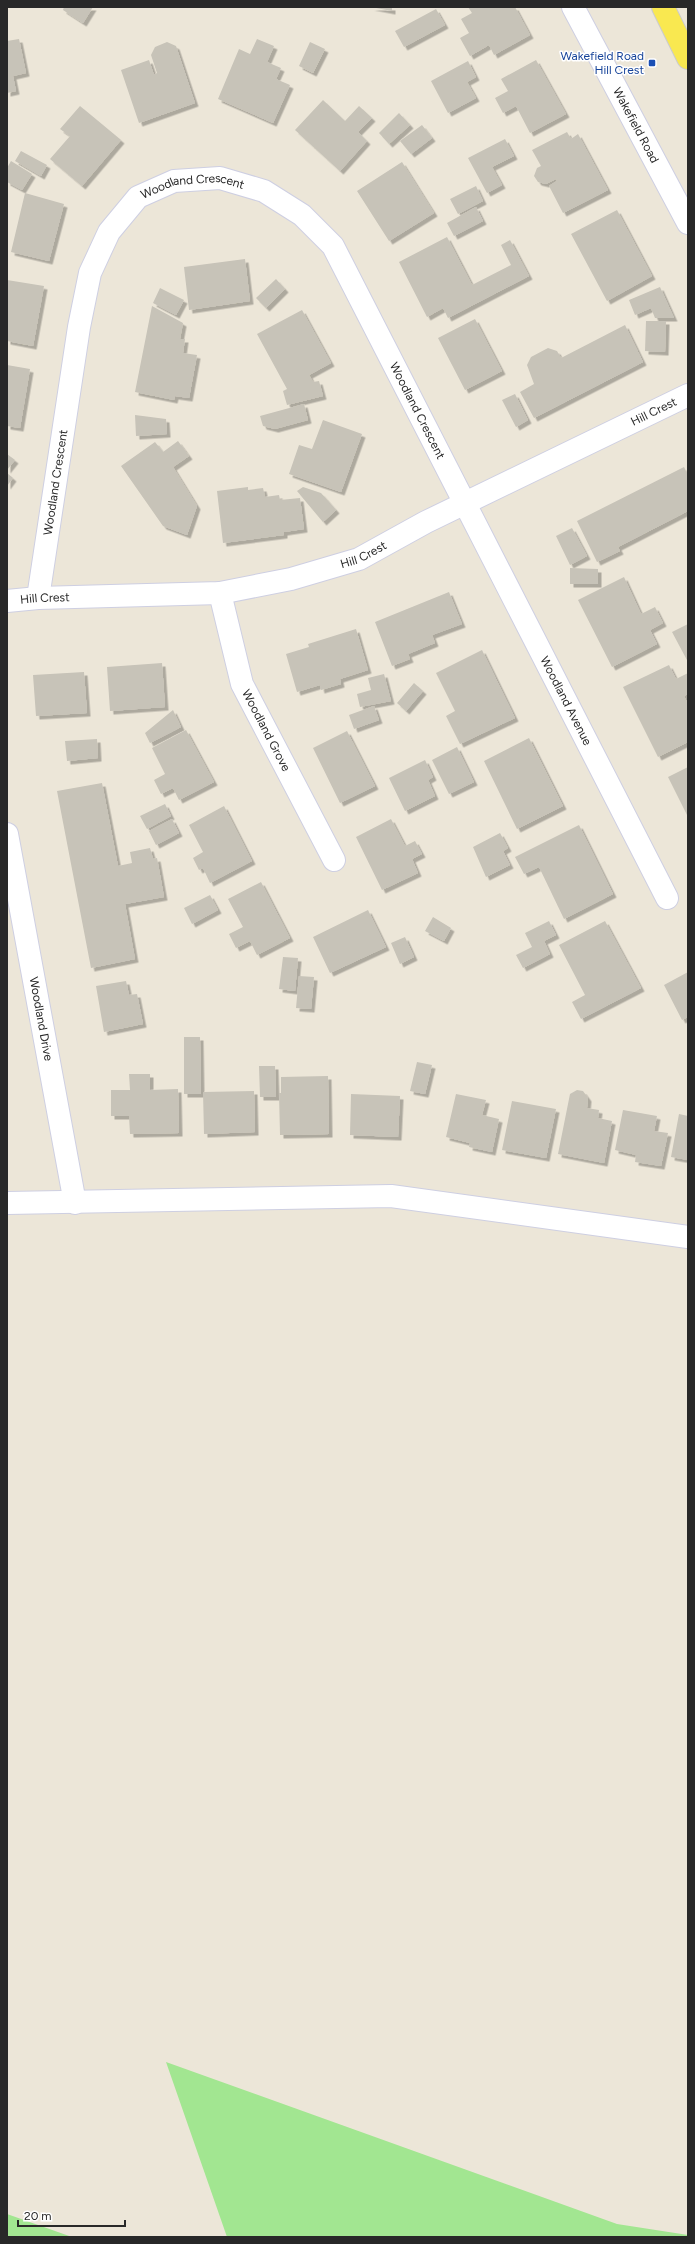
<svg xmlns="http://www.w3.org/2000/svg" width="695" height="2244" font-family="Figtree,sans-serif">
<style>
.green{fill:#a2e691}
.building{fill:#c7c3b8;filter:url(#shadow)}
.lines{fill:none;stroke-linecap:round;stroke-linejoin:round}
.minor-casing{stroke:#cecfe2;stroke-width:24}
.tertiary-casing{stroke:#cecfe2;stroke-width:24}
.primary-casing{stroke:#cbcbcb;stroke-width:24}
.minor{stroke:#fff;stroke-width:22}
.tertiary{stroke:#fff;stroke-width:22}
.primary{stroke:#f9e850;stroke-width:22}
.transit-dot{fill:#1a4fb4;stroke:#fff;stroke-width:1.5}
.labels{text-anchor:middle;stroke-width:3;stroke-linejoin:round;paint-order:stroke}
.transit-label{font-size:12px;fill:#164399;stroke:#fff;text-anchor:end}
.street-label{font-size:12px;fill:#282828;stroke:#fff}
</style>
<defs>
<filter id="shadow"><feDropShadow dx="3.5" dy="3.5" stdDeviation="0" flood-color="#0004"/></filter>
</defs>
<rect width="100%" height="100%" fill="#ece6d8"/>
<path class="green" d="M166 2062 617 2224 688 2235V2237H227Z
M7 2214 72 2237H7Z"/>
<path class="building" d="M64 7H93L83 23 63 10Z
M371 7H392V11Z
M468 7H515L530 35 494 55 489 45 470 56 460 38 469 33 461 19 472 13Z
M436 9 445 25 404 47 395 31Z
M19 39 26 73 13 76 16 91 7 93V41Z
M257 39 274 46 267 62 281 68 276 79 290 85 273 123 218 99 239 49 250 54Z
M167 42 176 46 195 103 139 123 121 70 149 60 154 75 157 73 151 55 155 47Z
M310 42 325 49 313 73 299 66Z
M536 60 566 114 530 133 516 106 503 113 495 98 508 91 501 79Z
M468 61 476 77 467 82 476 98 448 113 431 81Z
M323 100 345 121 359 106 372 118 358 132 367 141 340 171 295 130Z
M80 106 121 140 82 186 50 159 70 136 60 129Z
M399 113 410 125 389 144 379 133Z
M422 125 432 138 411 154 400 141Z
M567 132 571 139 578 134 608 190 563 213 549 186 557 181 556 179 546 184 538 182 534 176 537 168 541 166 532 150Z
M505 139 514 156 492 167 502 185 487 193 468 158Z
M21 151 47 165 41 176 15 161Z
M11 161 32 174 22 190 7 182V168Z
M402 162 434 213 389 241 357 191Z
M476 186 483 201 458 214 450 199Z
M25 193 64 204 49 261 11 252Z
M476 207 483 221 454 236 447 223Z
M617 210 652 276 607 301 571 234Z
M447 237 472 285 511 265 501 245 510 240 529 276 448 318 443 308 427 317 399 262Z
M245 259 250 301 189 310 184 267Z
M276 279 285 289 266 308 256 298Z
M7 280 44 286 33 346 7 341Z
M660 287 674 318H655L651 308 635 315 629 300Z
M160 288 184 300 176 315 153 303Z
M152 306 183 323 180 339H185L183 353 197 355 189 398 175 396 174 400 135 392Z
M302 310 331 363 309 375 313 382 319 381 323 396 287 405 283 391 287 389 257 334Z
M475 319 502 371 465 390 438 338Z
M646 321H666L665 352 645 351Z
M625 325 643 362 534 418 520 392 534 384 527 365 531 357 548 348 557 351 561 358Z
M7 365 30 369 20 428 7 426Z
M515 394 528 420 516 427 502 400Z
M304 404 308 420 275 429 263 426 260 416Z
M135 415 166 419 167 434 136 436Z
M323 420 362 434 341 492 289 474 299 445 312 449Z
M178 441 189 456 173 467 197 506 187 535 163 526 121 466 155 442 163 452Z
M7 454 15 460 7 470Z
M684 467 688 475V511L618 547 620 551 597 562 577 521Z
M7 473 13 478 7 486Z
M248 487V490L263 488 265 497 279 495 280 500 300 498 304 529 284 532V535L223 543 217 491Z
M303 487 321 493 336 510 323 522 297 491Z
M572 528 587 556 570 565 556 536Z
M570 568 598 569V584H570Z
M624 577 641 614 655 607 663 623 650 630 657 644 612 667 578 600Z
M449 592 462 624 432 635 435 643 408 654 410 659 392 666 375 622Z
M688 624V662L672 632Z
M356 629 368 670 340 679 341 684 321 690 320 685 297 692 286 654 309 647 308 644Z
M482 650 515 718 460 744 446 716 455 711 436 673Z
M162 663 165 707 110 711 107 667Z
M669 665 676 679 688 673V694L684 696 688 704V742L658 757 623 687Z
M84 672 87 713 36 716 33 675Z
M384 674 391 701 360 707 357 694 371 690 368 678Z
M414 683 423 691 406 711 397 703Z
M374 706 379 720 354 729 349 715Z
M173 710 181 727 150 743 145 733Z
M186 730 214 782 179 800 173 788 161 794 154 780 165 774 152 748Z
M347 731 375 786 340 803 313 748Z
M529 738 563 806 517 829 484 761Z
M97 739 98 758 67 761 65 741Z
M457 747 474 782 449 794 432 760Z
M425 760 433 777 428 780 435 796 405 811 389 778Z
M688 767V817L668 777Z
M102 783 118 866 132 863 130 852 150 848 153 859 157 858 164 897 125 904 135 959 91 968 57 791Z
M165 804 171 816 147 829 140 816Z
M224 806 252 861 210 883 203 868 199 870 193 858 203 852 189 825Z
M172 819 179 833 156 845 149 831Z
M391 819 405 846 415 841 422 854 412 859 418 873 382 890 356 837Z
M579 825 613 894 564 919 539 867 524 874 515 857Z
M500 833 508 848 503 851 510 865 486 877 473 847Z
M261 882 290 938 257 955 250 941 236 948 229 934 243 927 228 899Z
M210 895 218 910 192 924 184 908Z
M368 910 386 947 330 973 313 937Z
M433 917 451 928 444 941 425 931Z
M549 921 556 935 544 941 550 954 523 968 516 955 532 947 525 933Z
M605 921 641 988 581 1019 572 1002 585 995 559 945Z
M405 937 414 957 400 964 391 943Z
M283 957 298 958 295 991 279 989Z
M688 972V1017L682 1020 664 985Z
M299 976 314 977 311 1009 296 1008Z
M126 981 129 995 137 994 143 1024 104 1032 96 986Z
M184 1037H200L201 1094H184Z
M417 1062 432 1065 425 1094 410 1091Z
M259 1066H275L276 1097H260Z
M129 1074H150V1090L178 1089 179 1133 130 1134 129 1116H111V1090H130Z
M328 1076 329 1134 280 1135 279 1093H281V1077Z
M577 1090 583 1091 588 1098 587 1108 599 1110 598 1118 612 1121 604 1163 558 1154 570 1094Z
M254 1091 255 1132 204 1134 203 1092Z
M351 1094 400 1096 398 1137 350 1135Z
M456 1094 486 1100 482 1115 499 1119 492 1152 469 1147 470 1143 446 1137Z
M512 1101 556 1109 546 1158 502 1150Z
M623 1110 657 1116 654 1131 668 1133 661 1166 635 1162 636 1155 615 1150Z
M679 1114 688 1116V1160L671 1157Z"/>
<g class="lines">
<defs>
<g id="minor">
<path id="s1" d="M573 7 688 223"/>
<path id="s2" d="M220 593 242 684 334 860"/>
<path id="s3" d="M38 598 79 327 90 273 109 232 138 197 174 181 220 178 264 191 302 215 333 246 667 898"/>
<path id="s4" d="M7 601 38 598 220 593 291 579 359 559 426 522 688 395"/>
<path id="s5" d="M7 834 75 1203"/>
</g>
<path id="tertiary" d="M7 1203 391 1196 688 1237"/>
<path id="primary" d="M663 7 688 58"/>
</defs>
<use href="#minor" class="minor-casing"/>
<use href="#tertiary" class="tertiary-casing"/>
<use href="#primary" class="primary-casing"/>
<use href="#minor" class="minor"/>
<use href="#tertiary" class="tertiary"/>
<use href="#primary" class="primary"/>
</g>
<rect class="transit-dot" x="648" y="59" width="8" height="8" rx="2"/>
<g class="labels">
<g class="transit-label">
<text x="644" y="60">Wakefield Road<tspan x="644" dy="14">Hill Crest</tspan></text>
</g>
<g class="street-label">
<text dy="4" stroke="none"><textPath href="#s1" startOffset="134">Wakefield Road</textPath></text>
<text dy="4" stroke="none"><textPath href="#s3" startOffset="477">Woodland Crescent</textPath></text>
<text dy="4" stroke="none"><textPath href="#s3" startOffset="825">Woodland Crescent</textPath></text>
<text dy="4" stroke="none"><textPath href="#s4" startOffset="686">Hill Crest</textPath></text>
<text dy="4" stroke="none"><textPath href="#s3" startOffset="117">Woodland Crescent</textPath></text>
<text dy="4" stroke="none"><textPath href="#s4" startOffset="362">Hill Crest</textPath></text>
<text dy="4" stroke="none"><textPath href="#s4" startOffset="38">Hill Crest</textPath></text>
<text dy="4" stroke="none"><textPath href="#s3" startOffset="1151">Woodland Avenue</textPath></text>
<text dy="4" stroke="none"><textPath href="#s2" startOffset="146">Woodland Grove</textPath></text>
<text dy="4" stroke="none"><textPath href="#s5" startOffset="188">Woodland Drive</textPath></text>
</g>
</g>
<rect width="695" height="2244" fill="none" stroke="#282828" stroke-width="16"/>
<path d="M18 2220v6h107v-6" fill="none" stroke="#282828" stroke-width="2"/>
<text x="24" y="2220" font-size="12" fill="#282828" stroke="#ffffff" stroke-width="3" paint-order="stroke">20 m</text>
</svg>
